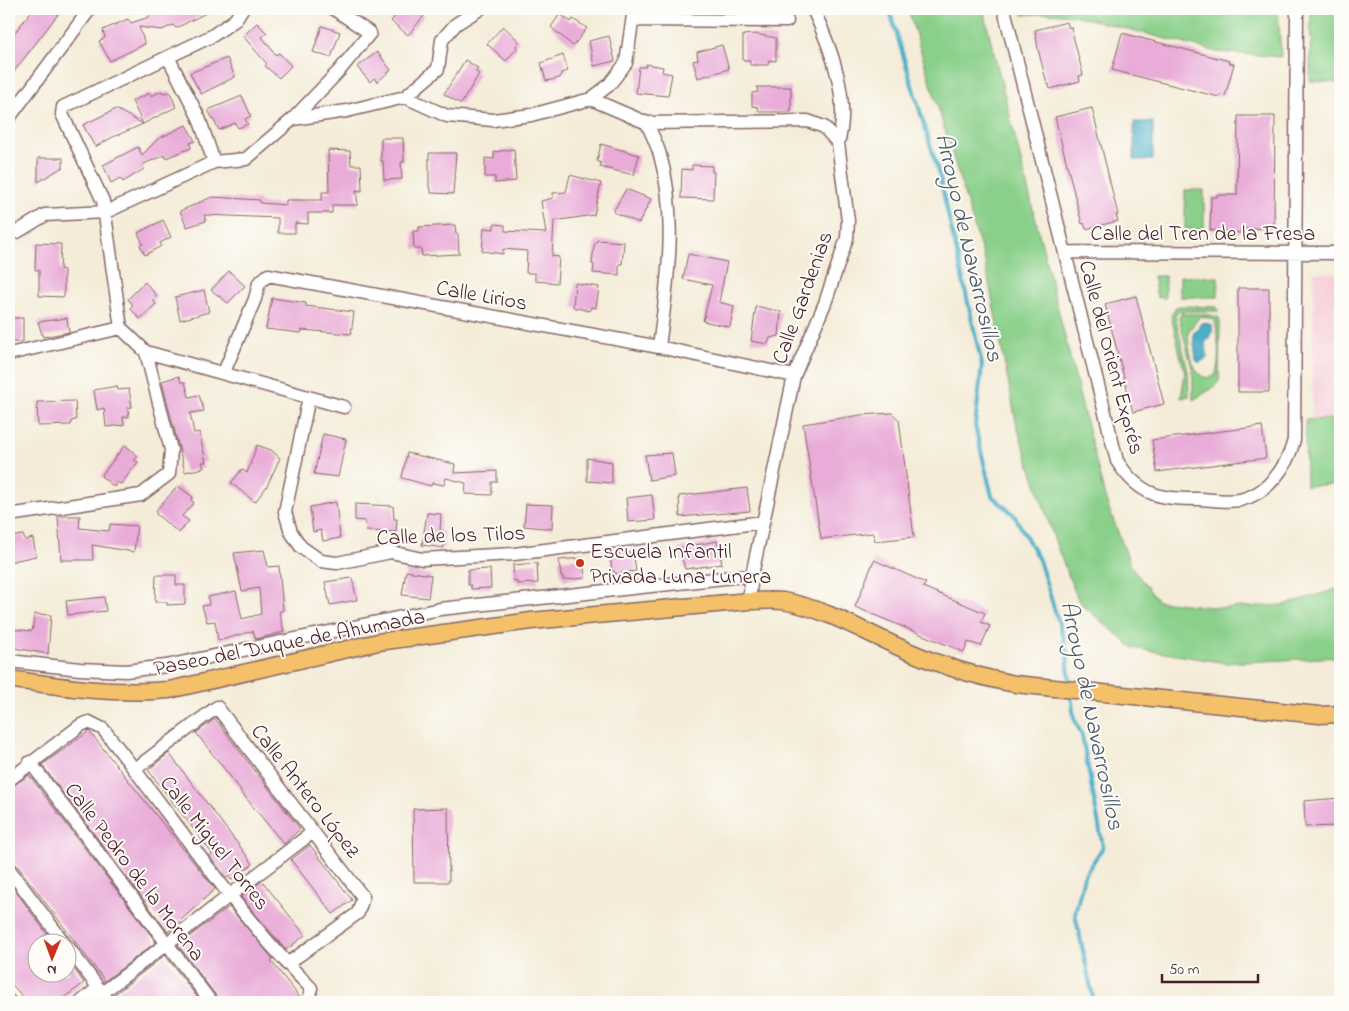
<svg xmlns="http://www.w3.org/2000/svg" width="1349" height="1011" font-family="'Indie Flower',sans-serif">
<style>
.built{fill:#f6cfd9}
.green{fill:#8ad08a;stroke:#6a785a;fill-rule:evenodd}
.water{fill:#4aafc9;stroke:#4a677a}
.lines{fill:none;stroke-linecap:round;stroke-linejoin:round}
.stream{stroke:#4aafc9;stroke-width:4}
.building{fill:#e9abd8}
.minor-casing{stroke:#866768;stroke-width:15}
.major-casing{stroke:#866768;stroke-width:19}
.minor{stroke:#fff;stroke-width:12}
.major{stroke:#f4c16a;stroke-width:16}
.poi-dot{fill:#c8321e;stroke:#fdfcf7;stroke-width:2}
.labels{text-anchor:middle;stroke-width:4;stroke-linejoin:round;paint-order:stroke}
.street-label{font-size:22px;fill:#4a1f2b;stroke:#fdfcf7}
.poi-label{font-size:22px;fill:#4a1f2b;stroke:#fdfcf7;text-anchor:start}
.water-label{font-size:24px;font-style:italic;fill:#4a596a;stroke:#fdfcf7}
</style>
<rect width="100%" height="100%" fill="#fdfcf7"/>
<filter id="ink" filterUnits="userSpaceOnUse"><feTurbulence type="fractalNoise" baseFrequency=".02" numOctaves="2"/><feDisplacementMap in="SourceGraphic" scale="10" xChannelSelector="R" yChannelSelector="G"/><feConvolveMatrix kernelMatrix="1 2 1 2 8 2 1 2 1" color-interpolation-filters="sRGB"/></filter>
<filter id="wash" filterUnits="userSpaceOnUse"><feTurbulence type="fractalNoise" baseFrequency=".0096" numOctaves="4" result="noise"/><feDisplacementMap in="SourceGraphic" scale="20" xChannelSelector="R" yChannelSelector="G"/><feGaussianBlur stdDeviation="1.12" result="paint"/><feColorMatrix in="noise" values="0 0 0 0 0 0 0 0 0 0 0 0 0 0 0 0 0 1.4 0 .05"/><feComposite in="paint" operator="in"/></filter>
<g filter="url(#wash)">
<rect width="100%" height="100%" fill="#f4ecd8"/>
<path class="built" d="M1314 272 1340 273V419H1312Z"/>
<path class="green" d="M908 9H983L1106 501 1131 566 1158 601 1222 608 1284 605 1340 588V657L1226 663 1133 648 1079 602 1057 547 1017 427 985 262Z
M1022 9H1278L1281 57 1217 52 1073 15 1049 13 1023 15Z
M1311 9H1340V83L1310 81Z
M1185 190H1204V230L1185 229Z
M1153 276H1165V298L1157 297Z
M1180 276 1218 277V297H1180Z
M1180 306 1217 307 1218 311H1180L1175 315 1188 372 1189 396 1181 398 1185 374 1171 316 1176 307Z
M1181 314H1205L1218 317 1220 321 1219 381 1213 388 1193 400V372L1179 318ZM1200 316 1215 320C1218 337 1221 360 1215 376 1192 386 1189 348 1188 332Z
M1340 419V484L1306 486 1305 420Z"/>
<path class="water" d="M1134 122H1153V160H1134Z
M1202 322 1212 325C1213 334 1211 337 1205 343L1208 357 1199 363 1196 360 1193 334Z"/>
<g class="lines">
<path class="stream" d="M889 9 939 174 982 365 975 426 992 496 1014 515 1039 560 1066 646 1070 685
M1071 694 1074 718 1082 736 1103 847 1084 876 1075 914 1094 1002"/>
</g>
<g id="blocks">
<path class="building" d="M33 9H62L9 78V40Z
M152 9H214L176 28 173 25 162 30 139 27 145 44 110 61 99 41 105 38 103 30 128 19 131 23 149 17Z
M402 9H413L424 16 408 35 391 21Z
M560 14 571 22 573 19 587 28 573 46 551 27Z
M1067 22 1069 28 1071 27 1083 75 1079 76 1080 81 1050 89 1049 84H1047L1038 49 1035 30Z
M257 23 267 33 262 37 276 55 279 53 291 66 279 78 265 66 267 64 243 36Z
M322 26 340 32 331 58 313 52Z
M503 26 519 41 516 46 517 48 506 61 487 44Z
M1122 33 1229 61 1228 63 1234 64 1225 96 1220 95 1219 97 1112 70Z
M755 34 776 38V61L769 60 768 65H750V60H743V35Z
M609 36 615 61 594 66 589 41Z
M722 45 729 69 698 78 693 61 698 60 697 52Z
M377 52 391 70 377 82 374 78 370 82 357 67Z
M563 55 568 71 561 73 560 78 546 81 541 63Z
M227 58 235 77 201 94 190 73Z
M465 60 478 68 475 71 479 74 461 104 444 94Z
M646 64 663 67 662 72 672 74 668 96 636 93 639 67H646Z
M757 87H791V112H759L758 107 752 106V93L758 92Z
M162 91 163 93 170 92 176 107 143 124 132 101 150 93 151 96Z
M242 96 251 116 245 119 248 124 238 128 235 123 219 130 208 110Z
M1092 108 1118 215H1116L1118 221 1086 229 1084 223 1082 224 1055 117Z
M116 109 143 124 113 137 95 147 83 125Z
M1238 116H1275L1274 228 1241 229 1240 233 1210 230 1211 197H1217V195H1237Z
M186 125 195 141 190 143 191 148 166 158 164 155 142 165 144 169 123 182 120 178 111 183 103 165 138 147 142 155 158 139Z
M381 138H403L404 162H401L402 179 384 180 383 161H381Z
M601 144 639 155 634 175 600 167 601 163 597 161Z
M514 149 516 181 495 183V177H485V158L494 159V152Z
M328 150 350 151 351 165H361L362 191 356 190 358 205H332V213H308V224L295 223V233H278V218L204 215 206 221 187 227 180 211 212 197 260 200V203L286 205V200H322V192H329Z
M429 153H456L453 194 431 193V188H429Z
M38 158H63V167L38 182Z
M692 165 712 166V172H714L713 199 681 198 682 169 692 170Z
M570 175 601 183 594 215 554 221 552 256 559 257 557 283 535 281V273H526L527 251 503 249V254L482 251 484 228 494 229V224L505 225V231L546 233 541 201 553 198V193L566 192Z
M626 189 651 199 639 223 613 212Z
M163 220 171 237 160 243 161 246 145 255 140 245 143 244 138 233Z
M455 225 456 234H458L459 254 422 256 421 249H414L413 231H419V227Z
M597 240 624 242 622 264H619V275L593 273 594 265 592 264 594 246Z
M36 243 61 244 60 269 64 270V297L39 296V270H35Z
M688 254 727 262 719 302 734 306 730 327 703 321 712 285 683 279Z
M229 271 245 286 228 303 211 290Z
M145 282 157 296 153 300 156 304 140 319 130 308 133 305 128 299Z
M575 283 599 287 596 308 591 307 589 311 573 307Z
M1238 288H1269V392H1238Z
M204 290 209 312 180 320 175 297Z
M1136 296 1164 404 1133 412 1105 304Z
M272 298 306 303V306L354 312 351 334 302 330 301 333 266 329Z
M756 306 781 312 779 336 770 338 768 344 751 341Z
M9 318H23V342H9Z
M67 318 69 332 43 337 38 322Z
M179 376 181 382H185L189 397 199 395 204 411 190 413 194 433 199 432 206 462H202L204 468 185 472 162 381Z
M117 386 118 390 129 389 132 407 128 408 129 417H123L124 425 106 427 104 408 97 410 94 390Z
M75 401 76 420 71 421V425L38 426 37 402Z
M892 413 899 420 914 537 875 541 873 533 821 539 803 424 861 415Z
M1262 426 1266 458 1157 472 1152 440Z
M323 434 346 439 338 477 314 474Z
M125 445 138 456 134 460 138 462 121 484 117 482 114 487 101 476Z
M257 445 271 450 280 458 267 486 255 502 231 483 242 469 247 473Z
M407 453 455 464 454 473 497 471V482H492V495L465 494 466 483 446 478 444 485 432 483 431 486 402 478Z
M672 453 675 476 649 480 645 455Z
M587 458 612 462V483L587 481Z
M178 486 193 497 191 500 194 503 182 516 189 521 179 533 156 514V510Z
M747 488 750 511 680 517 679 496Z
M652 495 655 520 628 522 626 498Z
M336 502 340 538 323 541 321 530 313 532 310 507Z
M355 504 393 506 394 519H397L396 532 366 531 365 521 355 520Z
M526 504 553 505 552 529 524 526Z
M427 513 441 514 440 531 444 532V548L422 545Z
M58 516H80L79 528 109 531 110 524 137 526 134 552 92 545 93 560H61Z
M23 535 25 540 33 538 36 556 9 562V537Z
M717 541 722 564 685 569 679 548Z
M264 550 268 567 279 566 283 610 279 612 284 632 256 639 253 631 218 641 215 621 207 622 202 606 209 605 208 597 236 591 242 619 261 614 259 588 242 591 234 553Z
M633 552 636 571 615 574 614 571H612L610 555Z
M583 558 585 578 563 580V576L561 577 559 560Z
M874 560 926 583 923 587 985 613 981 622 990 626 981 646 968 642 964 652 855 607Z
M537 563 538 583 517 584V581H514L513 565Z
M490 569 491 588 471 589V585H468V570Z
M406 571 431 575 428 598 402 595Z
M156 575H176V585H185V604L167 605V602H155Z
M352 578 357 600 330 605 325 582Z
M104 597 106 611 68 615 66 601Z
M35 614 51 615 48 654 9 647V629L32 631Z
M215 719 300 829 284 844 240 791 241 790 196 733Z
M89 731 215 889 168 932 42 765Z
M169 753 253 864 231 880 229 876 227 878 210 857 212 853 148 770Z
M29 775 156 942 105 981 16 864 9 861V788Z
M1340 798V826L1305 827 1304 801Z
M448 808 449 882H414L413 809Z
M310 845 352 900 333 914 291 860Z
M262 881 305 935 286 950 241 897Z
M9 882 54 944H38V974H68V960L84 983 58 1002H27L9 981Z
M229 907 273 959 271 961 301 999V1002H219L217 997 178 945Z
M165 955 201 1002H121L115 994Z"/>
</g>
</g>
<g filter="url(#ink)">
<use href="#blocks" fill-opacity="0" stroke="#866768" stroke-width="1"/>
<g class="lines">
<defs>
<path id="minor" d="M813 9C831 48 851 100 838 143
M1004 9 1117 461C1140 497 1161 499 1201 499 1213 500 1228 502 1240 500 1269 493 1287 467 1294 440L1297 9
M634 20 787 21 781 9
M168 57 199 118 214 162
M405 97 438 69 442 40 456 24 480 9
M591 99 647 123C651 133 657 144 660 155 678 217 667 285 659 347
M9 118 90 9
M293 119 339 71 370 33 334 9
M647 123 808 121 824 127 838 143 848 221 847 238 825 303 794 376 752 575 749 601
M9 232H17L45 215 106 212 214 162 246 159 293 119 347 111 405 97 447 116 493 120 531 115 591 99 609 85 626 63 634 9
M1065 252 1340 253
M146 352 344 407
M9 354 121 328
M224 372 255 299 259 283 268 275 659 347 794 376
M309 397 285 512 291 532 301 547 321 561 337 563 391 552 422 559 514 554 763 522
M9 515 141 495 169 474 171 450 146 352 121 328 103 201 62 114 63 107 212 36 235 20 242 9
M9 661 80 669 126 671 166 666 440 609 752 575
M30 762 211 1002
M135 769 217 707 363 897 358 913 287 964
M9 780 81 725 89 722 103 729C172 815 233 910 311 988L309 1002
M9 869 65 944
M68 947 109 1002
M102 993 313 832
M9 1001 10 1002
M81 1002 98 988"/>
<path id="major" d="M9 679C62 687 114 695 169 690L378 642 531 621 749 601C760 601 772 600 783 601 828 609 868 634 910 652 944 667 979 677 1015 684L1319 715 1340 714"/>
</defs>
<use href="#minor" class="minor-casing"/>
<use href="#major" class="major-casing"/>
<use href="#minor" class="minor"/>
<use href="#major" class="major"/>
</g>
</g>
<circle class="poi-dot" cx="580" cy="563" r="5"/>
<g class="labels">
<g class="street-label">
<text x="1203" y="240">Calle del Tren de la Fresa</text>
<text transform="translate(482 294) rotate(10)" y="8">Calle Lirios</text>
<text transform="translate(801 297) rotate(-70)" y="8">Calle Gardenias</text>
<text transform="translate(1113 357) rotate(75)" y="8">Calle del Orient Exprés</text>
<text transform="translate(451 534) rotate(-2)" y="8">Calle de los Tilos</text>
<text transform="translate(289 641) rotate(-11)" y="8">Paseo del Duque de Ahumada</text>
<text transform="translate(307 790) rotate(52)" y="8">Calle Antero López</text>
<text transform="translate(216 842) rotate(52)" y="8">Calle Miguel Torres</text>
<text transform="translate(136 871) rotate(53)" y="8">Calle Pedro de la Morena</text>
</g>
<g class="poi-label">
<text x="590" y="558">Escuela Infantil<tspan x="590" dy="25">Privada Luna Lunera</tspan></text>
</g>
<g class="water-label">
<text transform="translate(970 247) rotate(77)" y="8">Arroyo de Navarrosillos</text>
<text transform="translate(1093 715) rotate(78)" y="8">Arroyo de Navarrosillos</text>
</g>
</g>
<rect width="1349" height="1011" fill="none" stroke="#fdfcf7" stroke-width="30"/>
<g transform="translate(52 958) rotate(181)"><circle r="24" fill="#fdfcf7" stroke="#b5a4a5"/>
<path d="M0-4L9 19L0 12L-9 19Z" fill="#c8321e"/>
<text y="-8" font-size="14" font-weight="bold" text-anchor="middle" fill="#4a1f2b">N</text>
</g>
<path d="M1162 974v8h96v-8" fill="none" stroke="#4a1f2b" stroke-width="2.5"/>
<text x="1169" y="974" font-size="15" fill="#4a1f2b" stroke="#fdfcf7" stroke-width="4" paint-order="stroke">50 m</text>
</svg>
